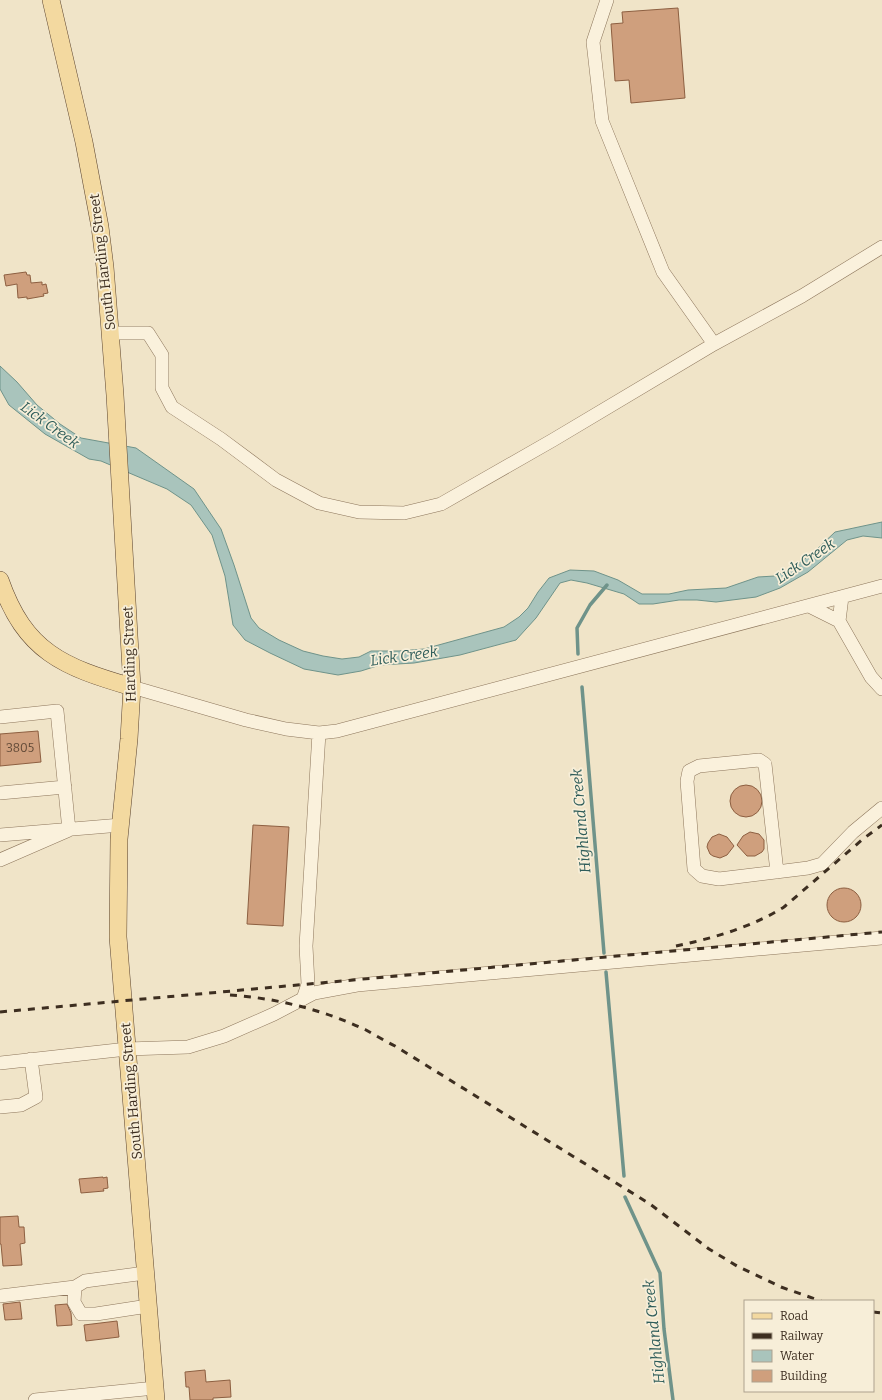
<svg xmlns="http://www.w3.org/2000/svg" width="882" height="1400" font-family="Bitter,serif">
<style>
.water{fill:#a9c4bc;stroke:#6f938a}
.lines{fill:none;stroke-linecap:round;stroke-linejoin:round}
.stream{stroke:#6f938a;stroke-width:3.5}
.building{fill:#cf9f7d;stroke:#8d5f41}
.minor-casing{stroke:#8d765c;stroke-width:14}
.major-casing{stroke:#5b4430;stroke-width:18}
.minor{stroke:#faf1dc;stroke-width:13}
.major{stroke:#f3d9a0;stroke-width:17}
.rail{stroke:#3d2e20;stroke-width:3;stroke-dasharray:7 7;stroke-linecap:butt}
.labels{text-anchor:middle;stroke-width:3.5;stroke-linejoin:round;paint-order:stroke}
.number-label{font-size:12px;fill:#624a37}
.street-label{font-size:14px;fill:#3d2e20;stroke:#f7eed8}
.water-label{font-size:15px;font-style:italic;fill:#2f5d5a;stroke:#f7eed8}
</style>
<rect width="100%" height="100%" fill="#f0e4c8"/>
<path class="water" d="M0 366 17 382 37 405 60 424 81 438 136 448 194 489 221 529 234 565 251 618 259 628 279 640 303 651 323 656 342 659 359 657 371 651H399L424 649 504 627 519 617 528 608 538 592 549 578 570 570 594 571 618 580 642 594H669L688 590 726 588 758 577 775 576 793 568 816 550 835 532 882 522V538L863 536 847 540 808 572 780 588 756 597 716 602 697 600H679L653 604H639L624 594 587 583 571 580 560 583 536 618 516 640 460 655 414 663 380 665 361 671 338 675 304 669 270 653 245 640 233 625 225 576 212 535 191 505 167 489 101 461 89 459 45 434 9 405 0 389Z"/>
<g class="lines">
<path class="stream" d="M578 654 577 628 590 605 607 585
M582 687 604 953
M606 972 624 1176
M625 1197 660 1273 664 1329 673 1400"/>
</g>
<path class="building" d="M678 8 685 98 631 103 629 80 615 81 611 24 623 23 622 12Z
M26 272 27 275H30L31 283 42 282V285L46 284 48 293 43 294 44 296 27 299V297L18 298 17 284 6 286 4 275Z
M38 731 41 762 0 766V734Z
M730 801a16 16 0 1 1 32 0a16 16 0 1 1-32 0Z
M253 825 289 827 283 926 247 924Z
M750 832 759 834 764 840V849L762 852 755 856H747L737 845 743 836Z
M719 834 727 837 734 846 727 855 720 858 713 856 710 854 707 847 708 843 712 837Z
M827 905a17 17 0 1 1 34 0a17 17 0 1 1-34 0Z
M103 1177V1178L107 1177 108 1188 103 1189 104 1191 81 1193 79 1179Z
M18 1216 19 1227H24L25 1243 20 1244 22 1265 3 1266 1 1244H0V1217Z
M20 1302 22 1319 5 1320 3 1304Z
M67 1304 71 1313 72 1325 57 1326 55 1305Z
M117 1321 119 1337 86 1341 84 1325Z
M205 1370 206 1382 230 1380 231 1397 213 1398V1400H190L189 1387H186L185 1372Z"/>
<g class="lines">
<defs>
<path id="minor" d="M110 333H148L162 355V388L172 407 221 439 276 480 319 503 359 512 404 513 441 504 553 440 714 344 663 272 602 121 593 42 607 0
M714 344 802 296 882 247
M809 606 839 621 871 677 882 689
M839 621 842 597
M132 687 246 720 286 729 319 733 337 731 882 586
M0 717 57 711 69 830 0 860
M0 793 65 787
M0 835 121 825
M777 872 765 764 759 760 699 766 689 771 687 781 694 869 702 876 719 879 808 868 822 864 853 832 882 808
M303 999 308 984 306 946 319 733
M0 1063 127 1049 188 1047 224 1036 274 1014 314 993 357 985 882 938
M0 1107 21 1105 36 1097 31 1059
M145 1273 85 1281 75 1287 74 1302 81 1314H96L148 1306
M0 1296 75 1287
M35 1400 155 1388"/>
<path id="major" d="M51 0 84 142 100 227 105 267 115 395 132 687 129 739 119 839 118 937 156 1400
M0 580C25 652 63 667 132 687"/>
</defs>
<use href="#minor" class="minor-casing"/>
<use href="#major" class="major-casing"/>
<use href="#minor" class="minor"/>
<use href="#major" class="major"/>
<path class="rail" d="M676 946C714 938 752 927 784 907L863 839 882 825
M230 995C276 998 324 1010 366 1030 375 1035 385 1041 395 1046L650 1204 709 1249 737 1266 781 1287 821 1301
M0 1012 882 932
M873 1312 882 1313"/>
</g>
<g class="labels">
<g class="number-label">
<text x="20" y="752">3805</text>
</g>
<g class="street-label">
<text transform="translate(102 262) rotate(-97)" y="5">South Harding Street</text>
<text transform="translate(129 654) rotate(-92)" y="5">Harding Street</text>
<text transform="translate(131 1091) rotate(-95)" y="5">South Harding Street</text>
</g>
<g class="water-label">
<text transform="translate(50 425) rotate(36)" y="5">Lick Creek</text>
<text transform="translate(805 561) rotate(-34)" y="5">Lick Creek</text>
<text transform="translate(404 656) rotate(-8)" y="5">Lick Creek</text>
<text transform="translate(581 821) rotate(-95)" y="5">Highland Creek</text>
<text transform="translate(654 1332) rotate(-96)" y="5">Highland Creek</text>
</g>
</g>
<rect x="744" y="1300" width="130" height="92" fill="#f7eed8" stroke="#ada18e"/>
<rect x="752" y="1313" width="20" height="6" fill="#f3d9a0" stroke="#ada18e"/>
<text x="780" y="1320" font-size="12" fill="#3d2e20">Road</text>
<rect x="752" y="1333" width="20" height="6" fill="#3d2e20" stroke="#ada18e"/>
<text x="780" y="1340" font-size="12" fill="#3d2e20">Railway</text>
<rect x="752" y="1350" width="20" height="12" fill="#a9c4bc" stroke="#ada18e"/>
<text x="780" y="1360" font-size="12" fill="#3d2e20">Water</text>
<rect x="752" y="1370" width="20" height="12" fill="#cf9f7d" stroke="#ada18e"/>
<text x="780" y="1380" font-size="12" fill="#3d2e20">Building</text>
</svg>
